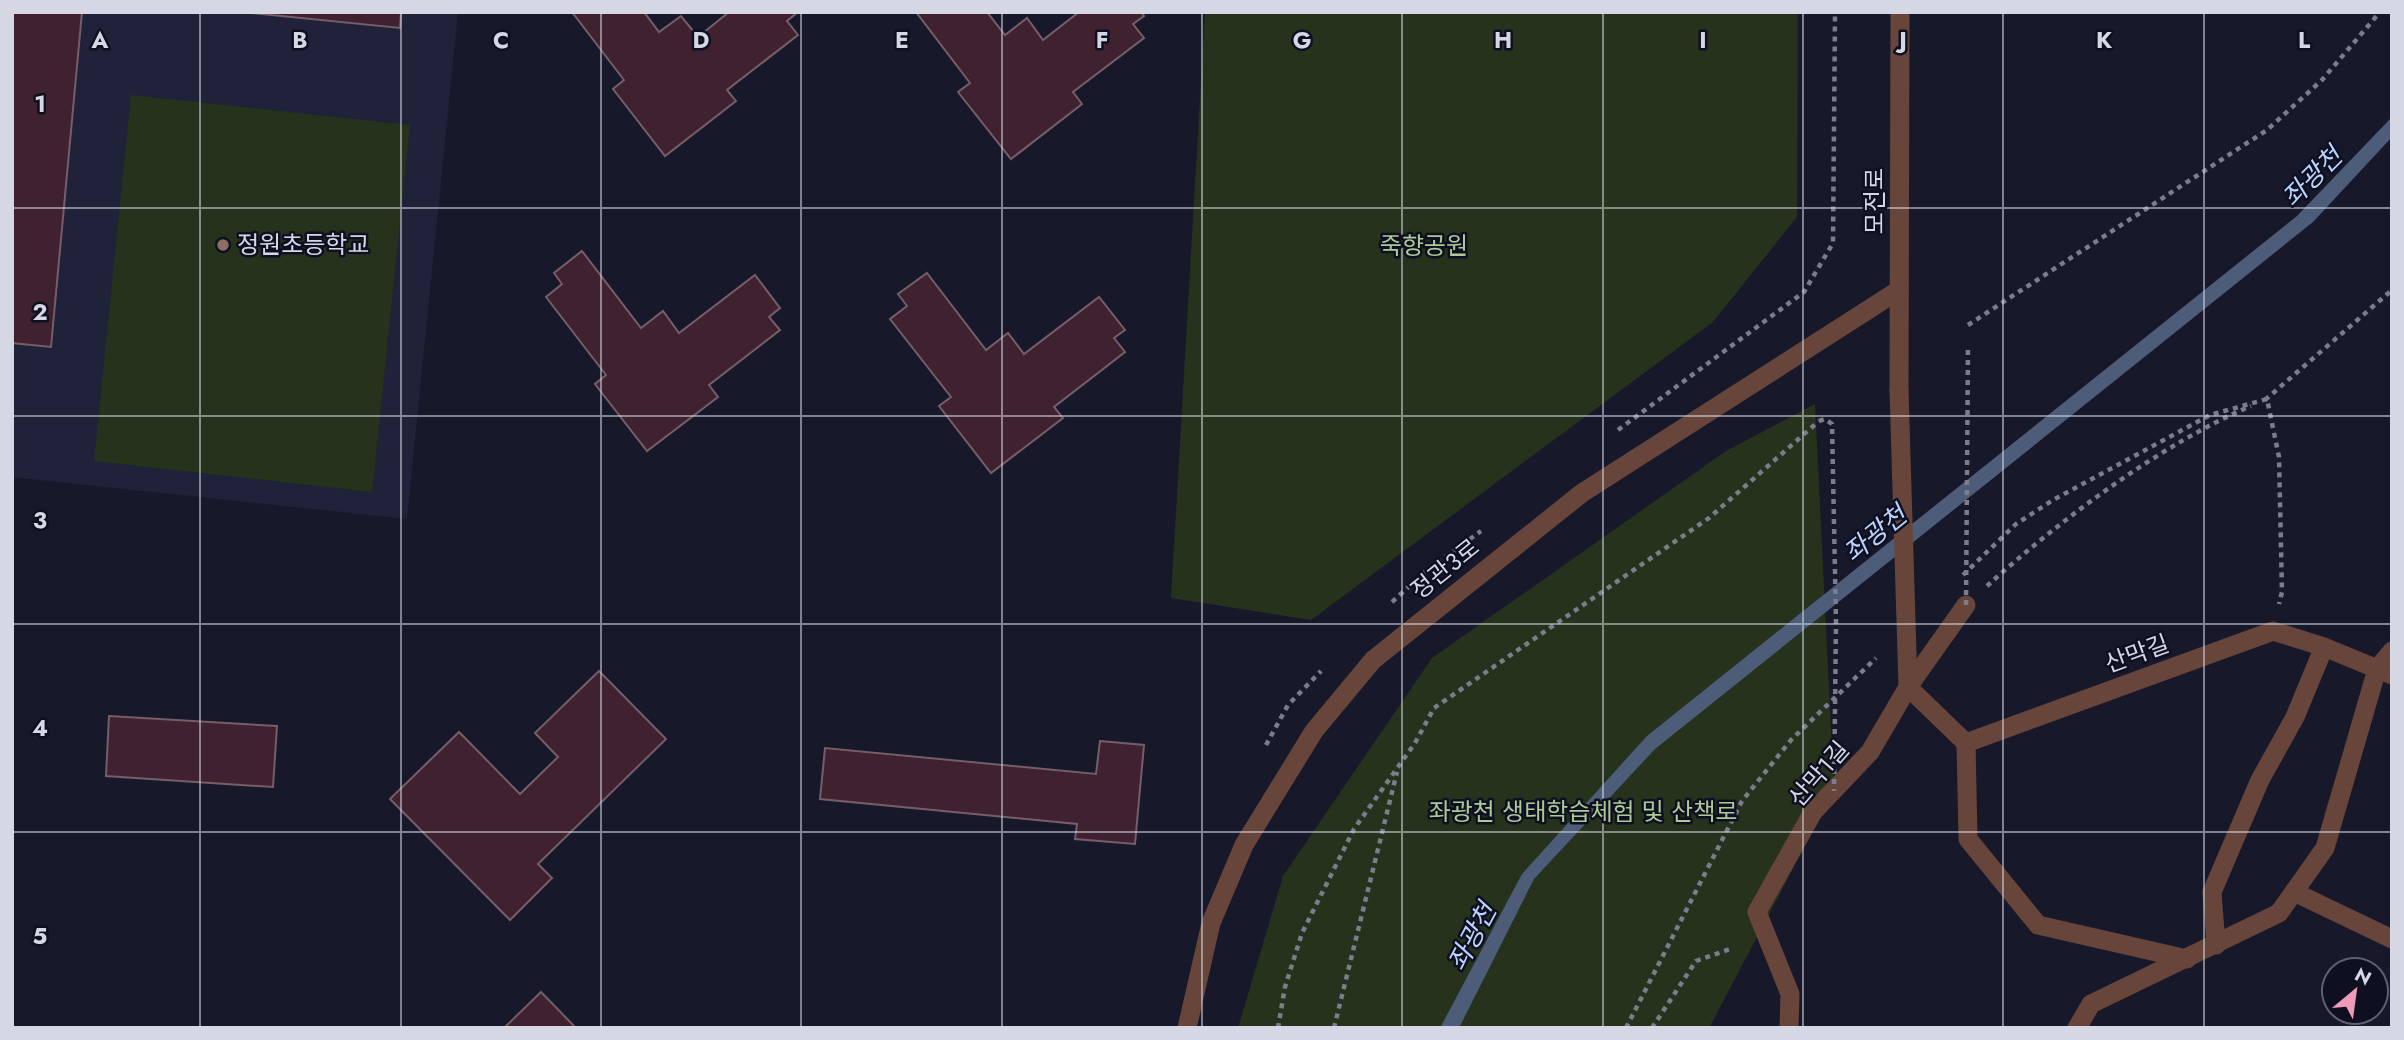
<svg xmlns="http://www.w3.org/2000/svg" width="2404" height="1040" font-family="Jost,'Noto Sans KR',sans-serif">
<rect width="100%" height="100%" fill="#17192b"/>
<polygon fill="#1f2239" points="12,12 458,12 407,519 12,477"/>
<g fill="#26321c">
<polygon points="1205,12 1798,12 1797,217 1713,322 1311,620 1171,598"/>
<polygon points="131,95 410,125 372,492 94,461"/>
<polygon points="1815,404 1834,791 1709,1028 1238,1028 1283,876 1432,658 1726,451"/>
</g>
<polygon fill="#4d5d79" points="2392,117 2392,137 2313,222 1655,749 1534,879 1459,1028 1440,1028 1522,874 1647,736 2297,216"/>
<g fill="#3f212f" stroke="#765e68" stroke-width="2">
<polygon points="12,12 82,12 51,347 12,343"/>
<polygon points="241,12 401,12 400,28"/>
<polygon points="572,12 644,12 659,32 681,16 698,37 729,12 798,12 787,21 798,35 727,90 736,101 665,156 613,89 624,80"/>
<polygon points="916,12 987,12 1005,35 1027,18 1043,40 1079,12 1141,12 1144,16 1133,24 1144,38 1073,92 1082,104 1011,159 958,92 970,83"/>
<polygon points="582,251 641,328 663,311 679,333 755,275 780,308 769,317 780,330 709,385 718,397 647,451 595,384 606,375 546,297 562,284 554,273"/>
<polygon points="927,273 986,350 1008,333 1024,354 1099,297 1125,330 1114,338 1125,352 1054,407 1063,418 991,473 939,406 951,397 890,319 907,306 898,294"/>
<polygon points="599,671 666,739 538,864 552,878 510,920 390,799 459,732 520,794 558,757 535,733"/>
<polygon points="109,716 277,726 273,787 106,776"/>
<polygon points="1100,741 1144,745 1135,844 1075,839 1077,824 820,799 825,748 1096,774"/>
<polygon points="541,992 576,1028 504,1028"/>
</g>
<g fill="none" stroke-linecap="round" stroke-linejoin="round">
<g stroke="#7b7d8c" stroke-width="4.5" stroke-dasharray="5 5" stroke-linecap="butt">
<polyline points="1968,325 2267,130 2322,80 2380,12"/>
<polyline points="2265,400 2392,290"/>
<polyline points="1618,430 1804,292 1833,243 1835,12"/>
<polyline points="1963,575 2016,524 2053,500 2210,415 2267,399 2279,457 2282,592 2279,604"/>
<path d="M1987 586C2060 520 2161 444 2251 406"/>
<polyline points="1392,602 1426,571 1481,531"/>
<polyline points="1266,745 1288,705 1321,671"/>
<polyline points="1278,1028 1285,987 1302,933 1354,829 1415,743 1434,708 1709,518 1819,421"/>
<polyline points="1334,1028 1397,772"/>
<polyline points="1626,1028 1742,801 1791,740 1876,658"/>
<polyline points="1652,1028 1696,961 1733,948"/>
</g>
<g stroke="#67453b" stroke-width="19">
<polyline points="1908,687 1966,743 2273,631 2324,647 2392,675"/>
<polyline points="1966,743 1968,839 2038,925 2187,959"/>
<polyline points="2294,892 2392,939"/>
<polyline points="2216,945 2212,892 2260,780 2295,717 2324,647"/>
<polyline points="1789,1028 1790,994 1757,912 1813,812 1870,752 1908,687 1966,605"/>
</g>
<g stroke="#67453b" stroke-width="19">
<polyline points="1899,390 1900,12"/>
<polyline points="1187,1028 1211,923 1244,845 1314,731 1373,660 1582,493 1899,290"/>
<polyline points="2077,1028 2091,1004 2279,913 2325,848 2377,669 2392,651"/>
</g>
<g stroke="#7b7d8c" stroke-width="4.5" stroke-dasharray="5 5" stroke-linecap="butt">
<polyline points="1819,421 1825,419 1832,424 1836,622 1834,791"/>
<polyline points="1966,605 1968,345"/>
</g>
<polyline stroke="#67453b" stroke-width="19" points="1899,390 1908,687"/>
</g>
<path fill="none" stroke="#d5d8e4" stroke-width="2" stroke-opacity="0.55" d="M200 12V1028M401 12V1028M601 12V1028M801 12V1028M1002 12V1028M1202 12V1028M1402 12V1028M1603 12V1028M1803 12V1028M2003 12V1028M2204 12V1028M12 208H2392M12 416H2392M12 624H2392M12 832H2392"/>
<circle fill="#8d6e63" stroke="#0e1021" stroke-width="2.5" cx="223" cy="245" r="7"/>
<g text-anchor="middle" stroke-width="5" stroke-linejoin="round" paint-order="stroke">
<g font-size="24" fill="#d5d8e4" stroke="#0e1021">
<text transform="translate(1875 201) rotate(-90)" y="8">모전로</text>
<text transform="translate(1445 569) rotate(-39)" y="8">정관3로</text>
<text transform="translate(2137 654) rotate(-20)" y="8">산막길</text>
<text transform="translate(1819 774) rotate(-49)" y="8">산막1길</text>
</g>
<g font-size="24" fill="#d5d8e4" stroke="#0e1021" text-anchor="start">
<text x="237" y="253">정원초등학교</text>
</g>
<g font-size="24" fill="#acca95" stroke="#0e1021">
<text x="1424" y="254">죽향공원</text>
<text x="1583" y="820">좌광천 생태학습체험 및 산책로</text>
</g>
<g font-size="26" font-style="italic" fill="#bbd4fe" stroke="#0e1021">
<text transform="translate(2312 177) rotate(-45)" y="9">좌광천</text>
<text transform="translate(1875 534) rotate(-39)" y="9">좌광천</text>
<text transform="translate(1472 937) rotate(-62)" y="9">좌광천</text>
</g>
</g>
<g font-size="23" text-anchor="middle" font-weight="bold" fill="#d5d8e4" stroke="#0e1021" stroke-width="5" stroke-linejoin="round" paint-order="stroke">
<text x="100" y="48">A</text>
<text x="300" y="48">B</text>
<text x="501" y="48">C</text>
<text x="701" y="48">D</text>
<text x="902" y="48">E</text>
<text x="1102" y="48">F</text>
<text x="1302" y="48">G</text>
<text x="1503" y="48">H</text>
<text x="1703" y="48">I</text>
<text x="1903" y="48">J</text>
<text x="2104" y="48">K</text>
<text x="2304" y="48">L</text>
<text x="40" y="112">1</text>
<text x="40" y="320">2</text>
<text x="40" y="528">3</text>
<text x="40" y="736">4</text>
<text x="40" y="944">5</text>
</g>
<rect width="2404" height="1040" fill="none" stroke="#d5d8e4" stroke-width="28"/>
<g transform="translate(2355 991) rotate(29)"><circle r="33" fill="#0e1021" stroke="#5e606f" stroke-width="2"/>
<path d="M0-5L12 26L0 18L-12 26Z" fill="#ef9ab8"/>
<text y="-10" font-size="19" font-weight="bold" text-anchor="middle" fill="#d5d8e4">N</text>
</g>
</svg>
